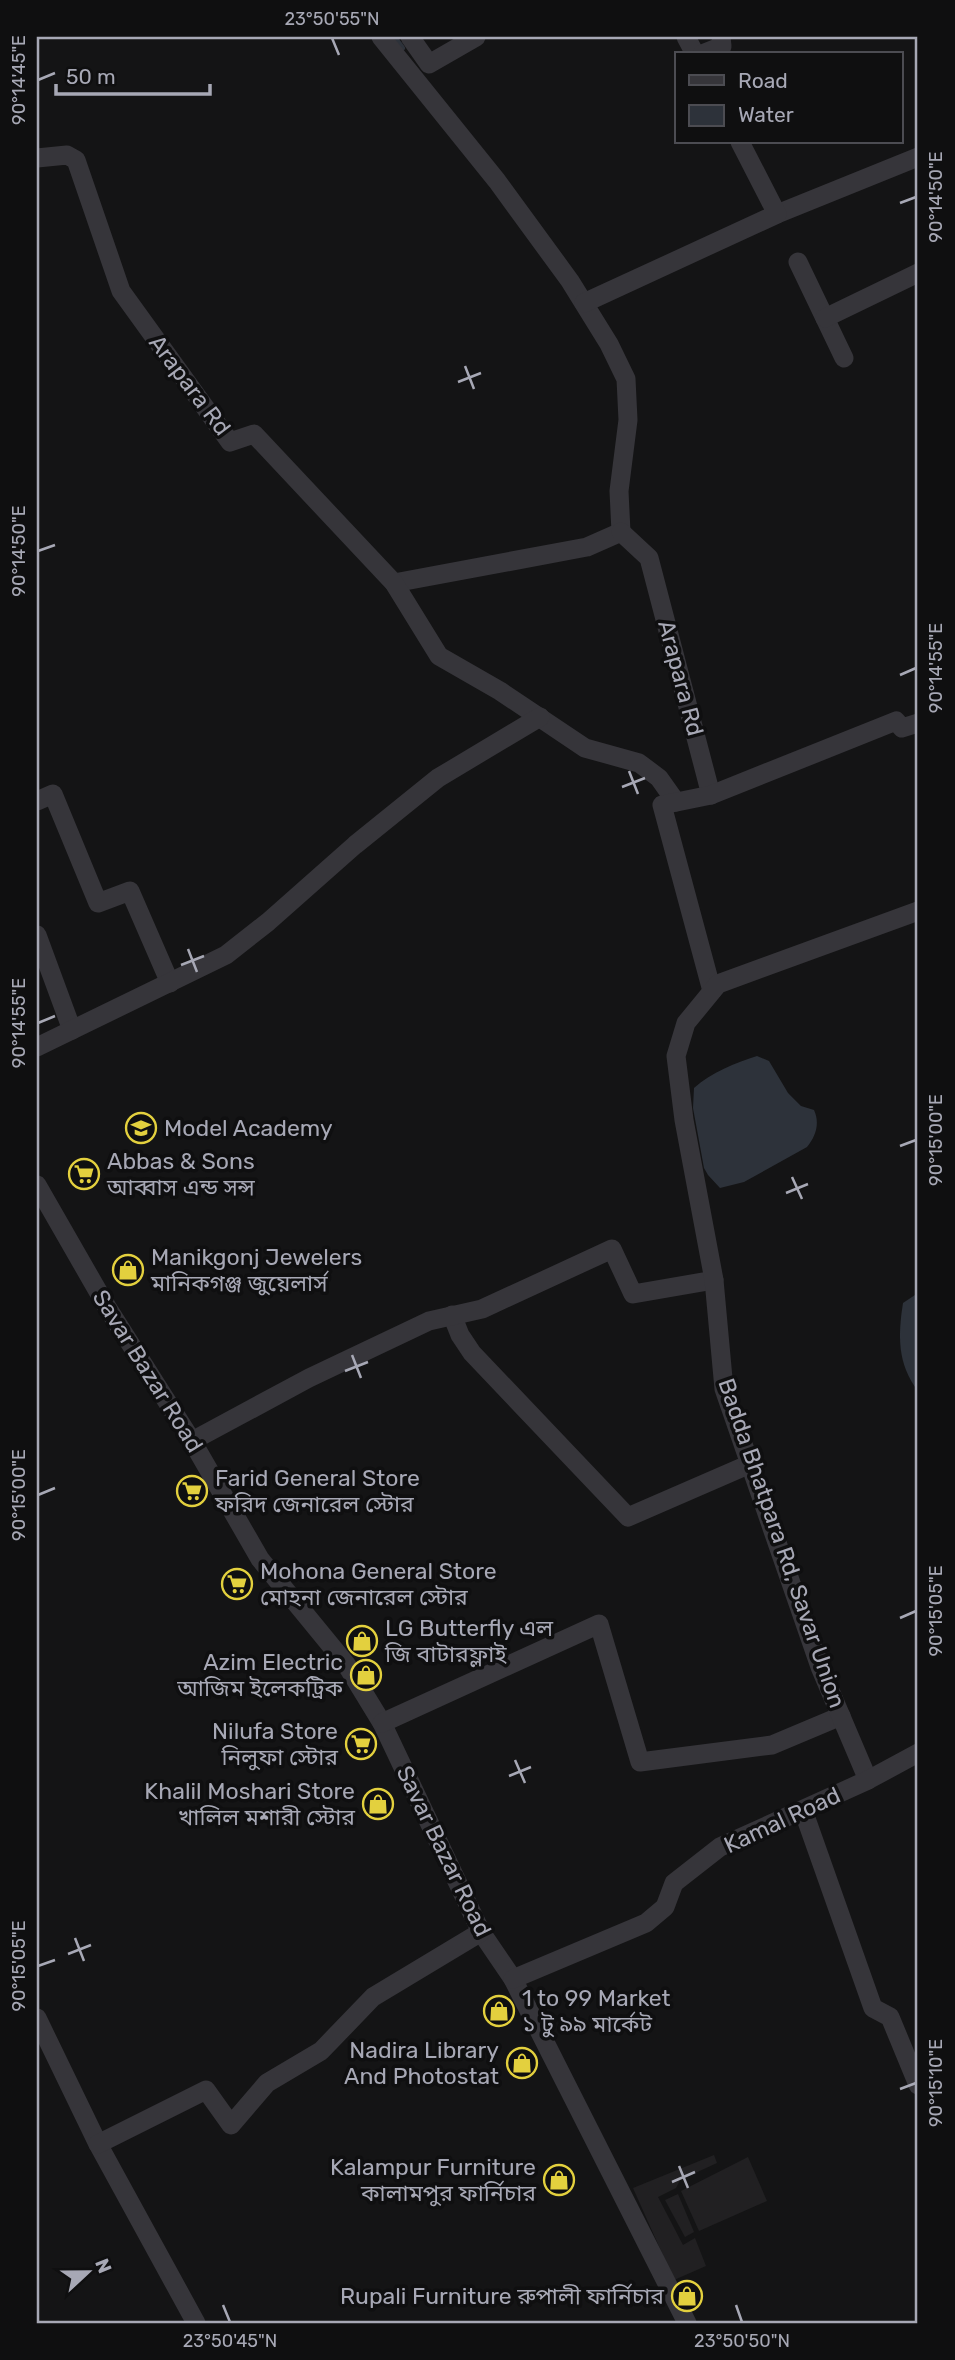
<svg xmlns="http://www.w3.org/2000/svg" width="955" height="2360" font-family="Rubik,'Noto Sans Bengali',sans-serif">
<rect width="100%" height="100%" fill="#141415"/>
<g fill="#212022">
<polygon points="714,2155 717,2163 680,2180 676,2188 658,2197 683,2245 695,2238 706,2266 674,2280 633,2188"/>
<polygon points="748,2157 767,2201 699,2231 681,2191"/>
<polygon points="678,2194 694,2232 685,2237 665,2200"/>
</g>
<g fill="#2d323a">
<path d="M757 1056 769 1061 788 1093 801 1106 814 1110C820 1123 816 1136 807 1147L744 1182 720 1188 708 1175 704 1168 693 1108 694 1088C712 1072 735 1063 757 1056Z"/>
<path d="M918 1293V1391C897 1364 898 1335 903 1303Z"/>
</g>
<g fill="none" stroke-linecap="round" stroke-linejoin="round">
<polyline stroke="#2d323a" stroke-width="6" points="394,37 402,48"/>
<g stroke="#36353a" stroke-width="19">
<polyline points="381,37 497,181 570,281 609,344 626,379 628,420 619,491 621,532 587,547 394,583"/>
<polyline points="410,37 429,64 476,37"/>
<polyline points="686,37 695,54"/>
<polyline points="702,54 722,46 721,37"/>
<polyline points="37,158 67,155 76,160 121,291 230,442 254,434 394,583 439,656 500,691 585,748 639,763 659,778 676,802"/>
<polyline points="777,214 918,157"/>
<polyline points="798,262 844,358"/>
<polyline points="584,303 777,214 740,142"/>
<polyline points="825,318 918,273"/>
<polyline points="621,532 649,558 711,795"/>
<polyline points="37,801 53,794 98,903 130,891 170,983"/>
<polyline points="37,935 72,1030"/>
<polyline points="712,991 662,805 711,795 896,721 902,728 918,723"/>
<polyline points="37,1047 226,955 268,922 355,845 438,778 540,717"/>
<polyline points="37,1185 107,1307 192,1441 260,1559 346,1664 382,1723 481,1932 513,1979 687,2323"/>
<polyline points="452,1315 460,1335 472,1353 628,1517 750,1464"/>
<polyline points="192,1441 309,1378 429,1321 482,1309 612,1249 633,1294 714,1280"/>
<polyline points="382,1723 599,1624 640,1762 772,1745 841,1716"/>
<polyline points="868,1780 820,1667 724,1389 714,1280 684,1120 676,1056 686,1023 718,984 918,911"/>
<polyline points="803,1810 873,2008 890,2017 918,2085"/>
<polyline points="513,1979 646,1923 665,1907 674,1883 720,1847 868,1780 918,1753"/>
<polyline points="37,2018 98,2144 196,2323"/>
<polyline points="98,2144 206,2090 231,2125 267,2083 321,2051 373,1997 481,1932"/>
</g>
</g>
<path fill="none" stroke="#a7a8b5" stroke-width="2.5" d="M332 38 339 55M38 80 55 73M900 203 916 197M465 366 474 389M458 382 481 373M38 551 55 545M900 675 916 668M629 771 638 794M622 787 645 778M188 949 197 972M181 965 204 956M38 1023 55 1016M900 1146 916 1140M792 1177 802 1199M786 1193 808 1184M352 1355 361 1378M345 1371 368 1362M38 1495 55 1488M900 1618 916 1611M515 1760 525 1783M509 1776 531 1767M75 1938 84 1961M68 1954 91 1945M38 1966 55 1960M900 2089 916 2083M679 2166 688 2188M672 2182 695 2172M223 2305 230 2322M736 2305 742 2322"/>
<defs>
<g id="school-ring" transform="scale(1.575)"><circle r="9.5" fill="#0f0f10" stroke="#e3d03e" stroke-width="1.5"/><path d="M0-5L7-2L0 1L-7-2ZM-4 1L0 2.5L4 1V4Q0 6-4 4Z" fill="#e3d03e"/></g>
<g id="supermarket-ring" transform="scale(1.575)"><circle r="9.5" fill="#0f0f10" stroke="#e3d03e" stroke-width="1.5"/><path d="M-6-5.5h2.5l.6 2H6L4.5 2H-2.5L-4.4-4H-6ZM-1.5 3.2a1.3 1.3 0 1 0 .1 0ZM3 3.2a1.3 1.3 0 1 0 .1 0Z" fill="#e3d03e"/></g>
<g id="shop-ring" transform="scale(1.575)"><circle r="9.5" fill="#0f0f10" stroke="#e3d03e" stroke-width="1.5"/><path d="M-5-2.5h2.3a2.7 3.5 0 0 1 5.4 0H5L5.5 6h-11ZM-1.5-2.5h3a1.5 2.3 0 0 0-3 0Z" fill="#e3d03e"/></g>
</defs>
<g fill-rule="evenodd">
<use href="#school-ring" x="141" y="1128"/>
<use href="#supermarket-ring" x="84" y="1174"/>
<use href="#shop-ring" x="128" y="1270"/>
<use href="#supermarket-ring" x="192" y="1491"/>
<use href="#supermarket-ring" x="237" y="1584"/>
<use href="#shop-ring" x="362" y="1641"/>
<use href="#shop-ring" x="366" y="1675"/>
<use href="#supermarket-ring" x="361" y="1744"/>
<use href="#shop-ring" x="378" y="1804"/>
<use href="#shop-ring" x="499" y="2011"/>
<use href="#shop-ring" x="522" y="2063"/>
<use href="#shop-ring" x="559" y="2180"/>
<use href="#shop-ring" x="687" y="2296"/>
</g>
<g text-anchor="middle" stroke-width="7" stroke-linejoin="round" paint-order="stroke">
<g font-size="23" fill="#a7a8b5" stroke="#0f0f10">
<text transform="translate(190 385) rotate(53)" y="8">Arapara Rd</text>
<text transform="translate(681 678) rotate(75)" y="8">Arapara Rd</text>
<text transform="translate(148 1371) rotate(58)" y="8">Savar Bazar Road</text>
<text transform="translate(782 1543) rotate(71)" y="8">Badda Bhatpara Rd, Savar Union</text>
<text transform="translate(782 1820) rotate(-25)" y="8">Kamal Road</text>
<text transform="translate(444 1851) rotate(64)" y="8">Savar Bazar Road</text>
</g>
<g font-size="23" fill="#a7a8b5" stroke="#0f0f10" text-anchor="start">
<text x="164" y="1136">Model Academy</text>
<text x="107" y="1169">Abbas &amp; Sons<tspan x="107" dy="26">আব্বাস এন্ড সন্স</tspan></text>
<text x="151" y="1265">Manikgonj Jewelers<tspan x="151" dy="26">মানিকগঞ্জ জুয়েলার্স</tspan></text>
<text x="215" y="1486">Farid General Store<tspan x="215" dy="26">ফরিদ জেনারেল স্টোর</tspan></text>
<text x="260" y="1579">Mohona General Store<tspan x="260" dy="26">মোহনা জেনারেল স্টোর</tspan></text>
<text x="385" y="1636">LG Butterfly এল<tspan x="385" dy="26">জি বাটারফ্লাই</tspan></text>
<text x="343" y="1670" text-anchor="end">Azim Electric<tspan x="343" dy="26">আজিম ইলেকট্রিক</tspan></text>
<text x="338" y="1739" text-anchor="end">Nilufa Store<tspan x="338" dy="26">নিলুফা স্টোর</tspan></text>
<text x="355" y="1799" text-anchor="end">Khalil Moshari Store<tspan x="355" dy="26">খালিল মশারী স্টোর</tspan></text>
<text x="522" y="2006">1 to 99 Market<tspan x="522" dy="26">১ টু ৯৯ মার্কেট</tspan></text>
<text x="499" y="2058" text-anchor="end">Nadira Library<tspan x="499" dy="26">And Photostat</tspan></text>
<text x="536" y="2175" text-anchor="end">Kalampur Furniture<tspan x="536" dy="26">কালামপুর ফার্নিচার</tspan></text>
<text x="664" y="2304" text-anchor="end">Rupali Furniture রুপালী ফার্নিচার</text>
</g>
</g>
<rect width="955" height="2360" fill="none" stroke="#0f0f10" stroke-width="77"/>
<rect x="675" y="52" width="228" height="91" fill="#0f0f10" stroke="#4c4c52" stroke-width="2"/>
<rect x="689" y="75" width="35" height="10" fill="#36353a" stroke="#4c4c52" stroke-width="2"/>
<text x="738" y="88" font-size="21" fill="#a7a8b5">Road</text>
<rect x="689" y="105" width="35" height="21" fill="#2d323a" stroke="#4c4c52" stroke-width="2"/>
<text x="738" y="122" font-size="21" fill="#a7a8b5">Water</text>
<g transform="translate(88 2272) rotate(68)" stroke="#0f0f10" stroke-width="5" paint-order="stroke">
<path d="M0-5L12 26L0 18L-12 26Z" fill="#a7a8b5"/>
<text y="-10" font-size="19" font-weight="bold" text-anchor="middle" fill="#a7a8b5">N</text>
</g>
<path d="M56 84v10h154v-10" fill="none" stroke="#a7a8b5" stroke-width="3.5"/>
<text x="66" y="84" font-size="21" fill="#a7a8b5" stroke="#0f0f10" stroke-width="5" paint-order="stroke">50 m</text>
<rect x="38" y="38" width="878" height="2284" fill="none" stroke="#a7a8b5" stroke-width="2.5"/>
<g font-size="18" text-anchor="middle" fill="#a7a8b5">
<text x="332" y="25">23°50'55"N</text>
<text transform="translate(19 80) rotate(-90)" y="6">90°14'45"E</text>
<text transform="translate(936 197) rotate(-90)" y="6">90°14'50"E</text>
<text transform="translate(19 551) rotate(-90)" y="6">90°14'50"E</text>
<text transform="translate(936 668) rotate(-90)" y="6">90°14'55"E</text>
<text transform="translate(19 1023) rotate(-90)" y="6">90°14'55"E</text>
<text transform="translate(936 1140) rotate(-90)" y="6">90°15'00"E</text>
<text transform="translate(19 1495) rotate(-90)" y="6">90°15'00"E</text>
<text transform="translate(936 1611) rotate(-90)" y="6">90°15'05"E</text>
<text transform="translate(19 1966) rotate(-90)" y="6">90°15'05"E</text>
<text transform="translate(936 2083) rotate(-90)" y="6">90°15'10"E</text>
<text x="230" y="2347">23°50'45"N</text>
<text x="742" y="2347">23°50'50"N</text>
</g>
</svg>
